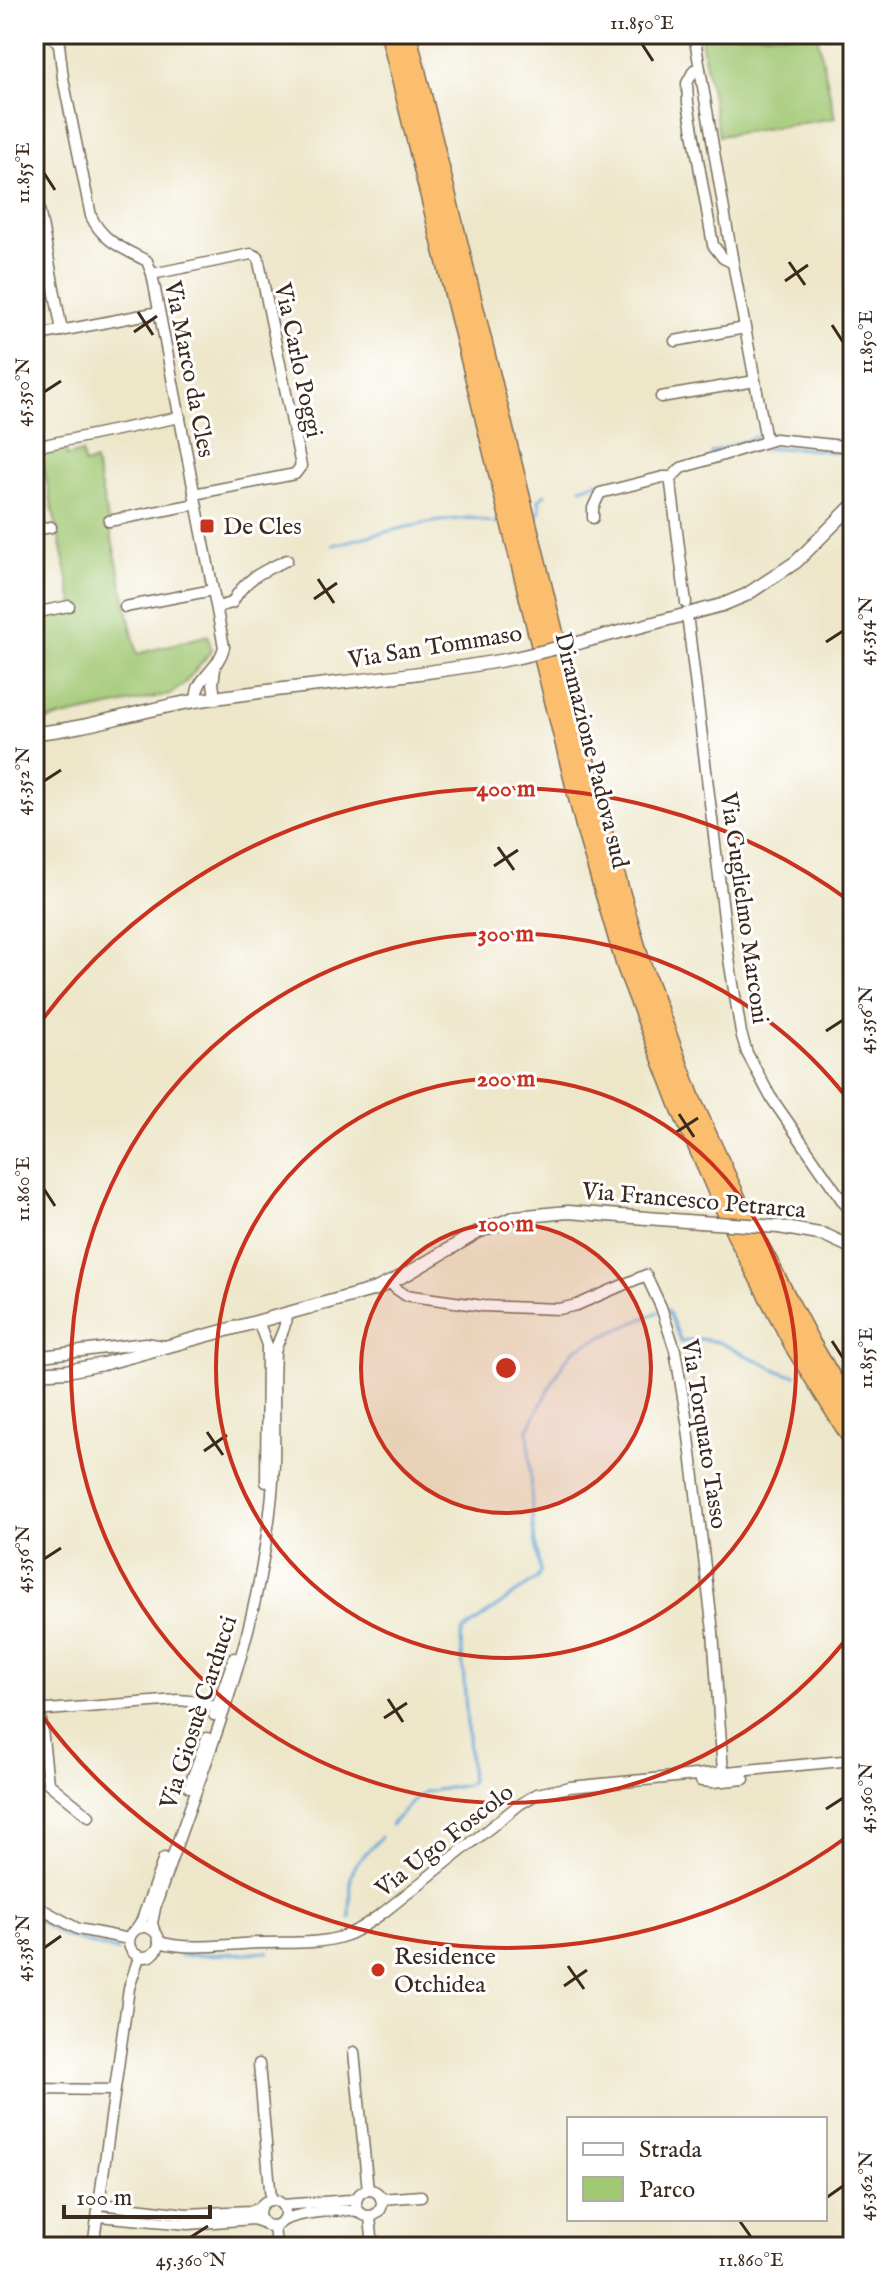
<svg xmlns="http://www.w3.org/2000/svg" width="887" height="2281" font-family="'IM FELL English',serif">
<rect width="100%" height="100%" fill="#fff"/>
<filter id="ink" filterUnits="userSpaceOnUse"><feTurbulence type="fractalNoise" baseFrequency=".0125" numOctaves="2"/><feDisplacementMap in="SourceGraphic" scale="16" xChannelSelector="R" yChannelSelector="G"/><feConvolveMatrix kernelMatrix="1 2 1 2 8 2 1 2 1" color-interpolation-filters="sRGB"/></filter>
<filter id="wash" filterUnits="userSpaceOnUse"><feTurbulence type="fractalNoise" baseFrequency=".006" numOctaves="4" result="noise"/><feDisplacementMap in="SourceGraphic" scale="32" xChannelSelector="R" yChannelSelector="G"/><feGaussianBlur stdDeviation="1.8" result="paint"/><feColorMatrix in="noise" values="0 0 0 0 0 0 0 0 0 0 0 0 0 0 0 0 0 1.4 0 .05"/><feComposite in="paint" operator="in"/></filter>
<g filter="url(#wash)">
<rect width="100%" height="100%" fill="#ede6c9"/>
<g fill="#a1c873" stroke="#6e7948" stroke-width="2">
<polygon points="700,34 817,34 835,118 719,136"/>
<polygon points="64,446 67,456 82,452 84,464 95,461 137,654 208,635 211,651 183,685 170,694 34,723 34,667 43,664 34,619 75,611 40,451"/>
</g>
<g fill="none" stroke-linecap="round" stroke-linejoin="round">
<g stroke="#64a4d7" stroke-width="3">
<polyline points="759,449 797,448 853,454"/>
<polyline points="711,453 756,437"/>
<polyline points="581,488 599,482"/>
<polyline points="536,516 540,511 539,500 545,494"/>
<path d="M333 545C378 534 423 521 469 518 479 518 488 523 499 524"/>
<polyline points="668,1310 681,1342 700,1339 718,1342 786,1374 796,1375"/>
<polyline points="391,1825 414,1800 424,1792 467,1785 471,1781 461,1639 463,1631 537,1578 540,1572 533,1528 528,1429 563,1363 575,1349 658,1312"/>
<polyline points="34,1917 63,1936 118,1951"/>
<polyline points="350,1918 351,1877 355,1865 381,1837"/>
<polyline points="180,1956 269,1952"/>
</g>
</g>
</g>
<g filter="url(#ink)">
<g fill="none" stroke-linecap="round" stroke-linejoin="round">
<g stroke="#796c5a" stroke-width="13">
<g id="minor">
<polyline points="694,34 733,263 766,440"/>
<path d="M58 36 63 78 91 216C102 241 124 249 147 261L152 274 224 647C218 672 194 678 197 700"/>
<polyline points="700,69 694,70 687,83 688,103 713,245 723,258 733,263"/>
<polyline points="34,182 62,331"/>
<polyline points="152,274 251,254 258,257 301,466 295,474 194,494"/>
<polyline points="34,336 159,312"/>
<polyline points="675,341 745,328"/>
<polyline points="661,397 755,381"/>
<polyline points="34,447 180,417"/>
<polyline points="672,477 671,484 686,603"/>
<polyline points="593,518 593,508 600,493 663,477 672,477 681,468 775,439 853,447"/>
<polyline points="109,521 196,504"/>
<polyline points="34,530 51,527"/>
<polyline points="125,607 213,590"/>
<path d="M217 607 232 603C245 578 263 571 287 560"/>
<polyline points="34,613 69,606"/>
<polyline points="688,622 729,959 741,1033 747,1053 770,1096 853,1216"/>
<polyline points="215,669 213,683 215,698"/>
<polyline points="392,1282 395,1288 405,1295 483,1306 559,1309 577,1305 646,1275 661,1307 675,1350 687,1421 713,1631 723,1772"/>
<polyline points="258,1321 267,1345 266,1482"/>
<polyline points="34,1357 145,1343 164,1346"/>
<polyline points="34,1711 178,1700 200,1702 222,1710"/>
<polyline points="40,1711 48,1783 89,1816"/>
<polyline points="214,1715 234,1658"/>
<polyline points="699,1775 701,1781 713,1782 744,1779"/>
<polyline points="189,1787 207,1738"/>
<polyline points="34,1905 78,1929 129,1939"/>
<circle cx="144" cy="1942" r="15"/>
<polyline points="136,1929 142,1920 164,1858"/>
<path d="M154 1930 152 1923 155 1908C193 1791 245 1676 264 1553 269 1524 273 1493 274 1463 275 1426 273 1389 275 1353 277 1339 288 1328 285 1314"/>
<path d="M159 1942C190 1951 228 1944 260 1943 287 1942 321 1945 347 1935 361 1929 372 1920 384 1912L520 1804 537 1794 570 1787 853 1760"/>
<polyline points="354,2052 368,2190"/>
<polyline points="259,2064 271,2200"/>
<polyline points="34,2089 113,2090"/>
<circle cx="369" cy="2203" r="13"/>
<polyline points="381,2199 421,2196"/>
<circle cx="272" cy="2213" r="13"/>
<polyline points="100,2204 187,2214 250,2211 260,2208"/>
<polyline points="282,2205 350,2200 357,2198"/>
<polyline points="98,2216 188,2224 253,2219 262,2222"/>
<polyline points="370,2217 373,2247"/>
<path d="M282 2221C298 2213 343 2207 360 2213"/>
<polyline points="274,2226 276,2247"/>
<polyline points="93,2247 129,1988 139,1957"/>
</g>
</g>
<g stroke="#796c5a" stroke-width="15">
<g id="tertiary">
<polyline points="51,34 59,42"/>
<polyline points="578,643 722,605 746,595 796,562 853,505"/>
<path d="M34 733C90 729 145 708 201 700 306 684 411 678 515 658"/>
<polyline points="779,1227 825,1235 853,1248"/>
<polyline points="34,1373 67,1371 103,1364 376,1289 407,1274 478,1232 516,1217 568,1212 699,1222"/>
</g>
</g>
<g stroke="#796c5a" stroke-width="21">
<g id="motorway">
<polyline points="390,34 587,834 626,966 681,1109 737,1236 796,1349 853,1440"/>
<polyline points="407,34 602,829 641,964 691,1099 749,1226 810,1342 853,1414"/>
</g>
</g>
<use href="#minor" stroke="#fff" stroke-width="10"/>
<use href="#tertiary" stroke="#fff" stroke-width="12"/>
<use href="#motorway" stroke="#fbbe6e" stroke-width="18"/>
<g stroke="#796c5a" stroke-width="15" stroke-linecap="butt">
<g id="tertiary-bridge">
<polyline points="515,658 578,643"/>
<polyline points="699,1222 779,1227"/>
</g>
</g>
<use href="#tertiary-bridge" stroke="#fff" stroke-width="12"/>
</g>
</g>
<path fill="none" stroke="#3b2a1e" stroke-width="3" d="M642 44 653 61M44 173 55 190M789 262 805 285M785 281 808 265M138 312 153 335M832 325 843 342M134 332 157 316M44 392 61 381M318 579 334 603M314 599 337 583M826 642 843 631M44 781 61 770M498 847 514 870M494 866 518 850M826 1031 843 1020M679 1114 694 1137M675 1133 698 1118M44 1189 55 1206M832 1341 843 1358M207 1432 223 1455M204 1451 227 1435M44 1559 61 1548M388 1699 403 1722M384 1718 407 1703M826 1809 843 1798M44 1948 61 1936M568 1966 584 1989M564 1986 587 1970M826 2198 843 2186M739 2220 751 2237M191 2237 208 2226"/>
<circle cx="506" cy="1368" r="145" fill="#c8321e" fill-opacity=".12"/>
<g fill="none" stroke="#c8321e" stroke-width="4">
<circle cx="506" cy="1368" r="145"/>
<circle cx="506" cy="1368" r="290"/>
<path d="M851 1633A435 435 0 1 1 851 1103"/>
<path d="M851 1834A580 580 0 0 1 37 1709M37 1027A580 580 0 0 1 851 902"/>
</g>
<g fill="#c8321e" stroke="#fff" stroke-width="3">
<rect x="199" y="518" width="16" height="16" rx="4"/>
<circle cx="378" cy="1970" r="8"/>
</g>
<g text-anchor="middle" stroke-width="6" stroke-linejoin="round" paint-order="stroke">
<g font-size="24" fill="#3b2a1e" stroke="#fff">
<text transform="translate(299 360) rotate(78)" y="8">Via Carlo Poggi</text>
<text transform="translate(190 369) rotate(79)" y="8">Via Marco da Cles</text>
<text transform="translate(435 646) rotate(-9)" y="8">Via San Tommaso</text>
<text transform="translate(592 750) rotate(76)" y="8">Diramazione Padova sud</text>
<text transform="translate(745 908) rotate(82)" y="8">Via Guglielmo Marconi</text>
<text transform="translate(694 1200) rotate(5)" y="8">Via Francesco Petrarca</text>
<text transform="translate(705 1434) rotate(81)" y="8">Via Torquato Tasso</text>
<text transform="translate(198 1712) rotate(-72)" y="8">Via Giosuè Carducci</text>
<text transform="translate(444 1840) rotate(-38)" y="8">Via Ugo Foscolo</text>
</g>
<g font-size="24" fill="#3b2a1e" stroke="#fff" text-anchor="start">
<text x="223" y="534">De Cles</text>
<text x="394" y="1964">Residence<tspan x="394" dy="28">Otchidea</tspan></text>
</g>
</g>
<circle cx="506" cy="1368" r="12" fill="#c8321e" stroke="#fff" stroke-width="4"/>
<g font-size="24" text-anchor="middle" font-weight="bold" fill="#c8321e" stroke="#fff" stroke-width="6" stroke-linejoin="round" paint-order="stroke">
<text x="506" y="796">400 m</text>
<text x="506" y="941">300 m</text>
<text x="506" y="1086">200 m</text>
<text x="506" y="1231">100 m</text>
</g>
<rect width="887" height="2281" fill="none" stroke="#fff" stroke-width="88"/>
<rect x="567" y="2117" width="260" height="104" fill="#ffffff" stroke="#b1aaa5" stroke-width="2"/>
<rect x="583" y="2143" width="40" height="12" fill="#ffffff" stroke="#b1aaa5" stroke-width="2"/>
<text x="639" y="2157" font-size="24" fill="#3b2a1e">Strada</text>
<rect x="583" y="2177" width="40" height="24" fill="#a1c873" stroke="#b1aaa5" stroke-width="2"/>
<text x="639" y="2197" font-size="24" fill="#3b2a1e">Parco</text>
<path d="M64 2205v12h146v-12" fill="none" stroke="#3b2a1e" stroke-width="4"/>
<text x="76" y="2205" font-size="24" fill="#3b2a1e" stroke="#ffffff" stroke-width="6" paint-order="stroke">100 m</text>
<rect x="44" y="44" width="799" height="2193" fill="none" stroke="#3b2a1e" stroke-width="3"/>
<g font-size="20" text-anchor="middle" fill="#3b2a1e">
<text x="642" y="29">11.850°E</text>
<text transform="translate(22 173) rotate(-90)" y="7">11.855°E</text>
<text transform="translate(865 342) rotate(-90)" y="7">11.850°E</text>
<text transform="translate(22 392) rotate(-90)" y="7">45.350°N</text>
<text transform="translate(865 631) rotate(-90)" y="7">45.354°N</text>
<text transform="translate(22 781) rotate(-90)" y="7">45.352°N</text>
<text transform="translate(865 1020) rotate(-90)" y="7">45.356°N</text>
<text transform="translate(22 1189) rotate(-90)" y="7">11.860°E</text>
<text transform="translate(865 1358) rotate(-90)" y="7">11.855°E</text>
<text transform="translate(22 1559) rotate(-90)" y="7">45.356°N</text>
<text transform="translate(865 1798) rotate(-90)" y="7">45.360°N</text>
<text transform="translate(22 1948) rotate(-90)" y="7">45.358°N</text>
<text transform="translate(865 2186) rotate(-90)" y="7">45.362°N</text>
<text x="191" y="2266">45.360°N</text>
<text x="751" y="2266">11.860°E</text>
</g>
</svg>
